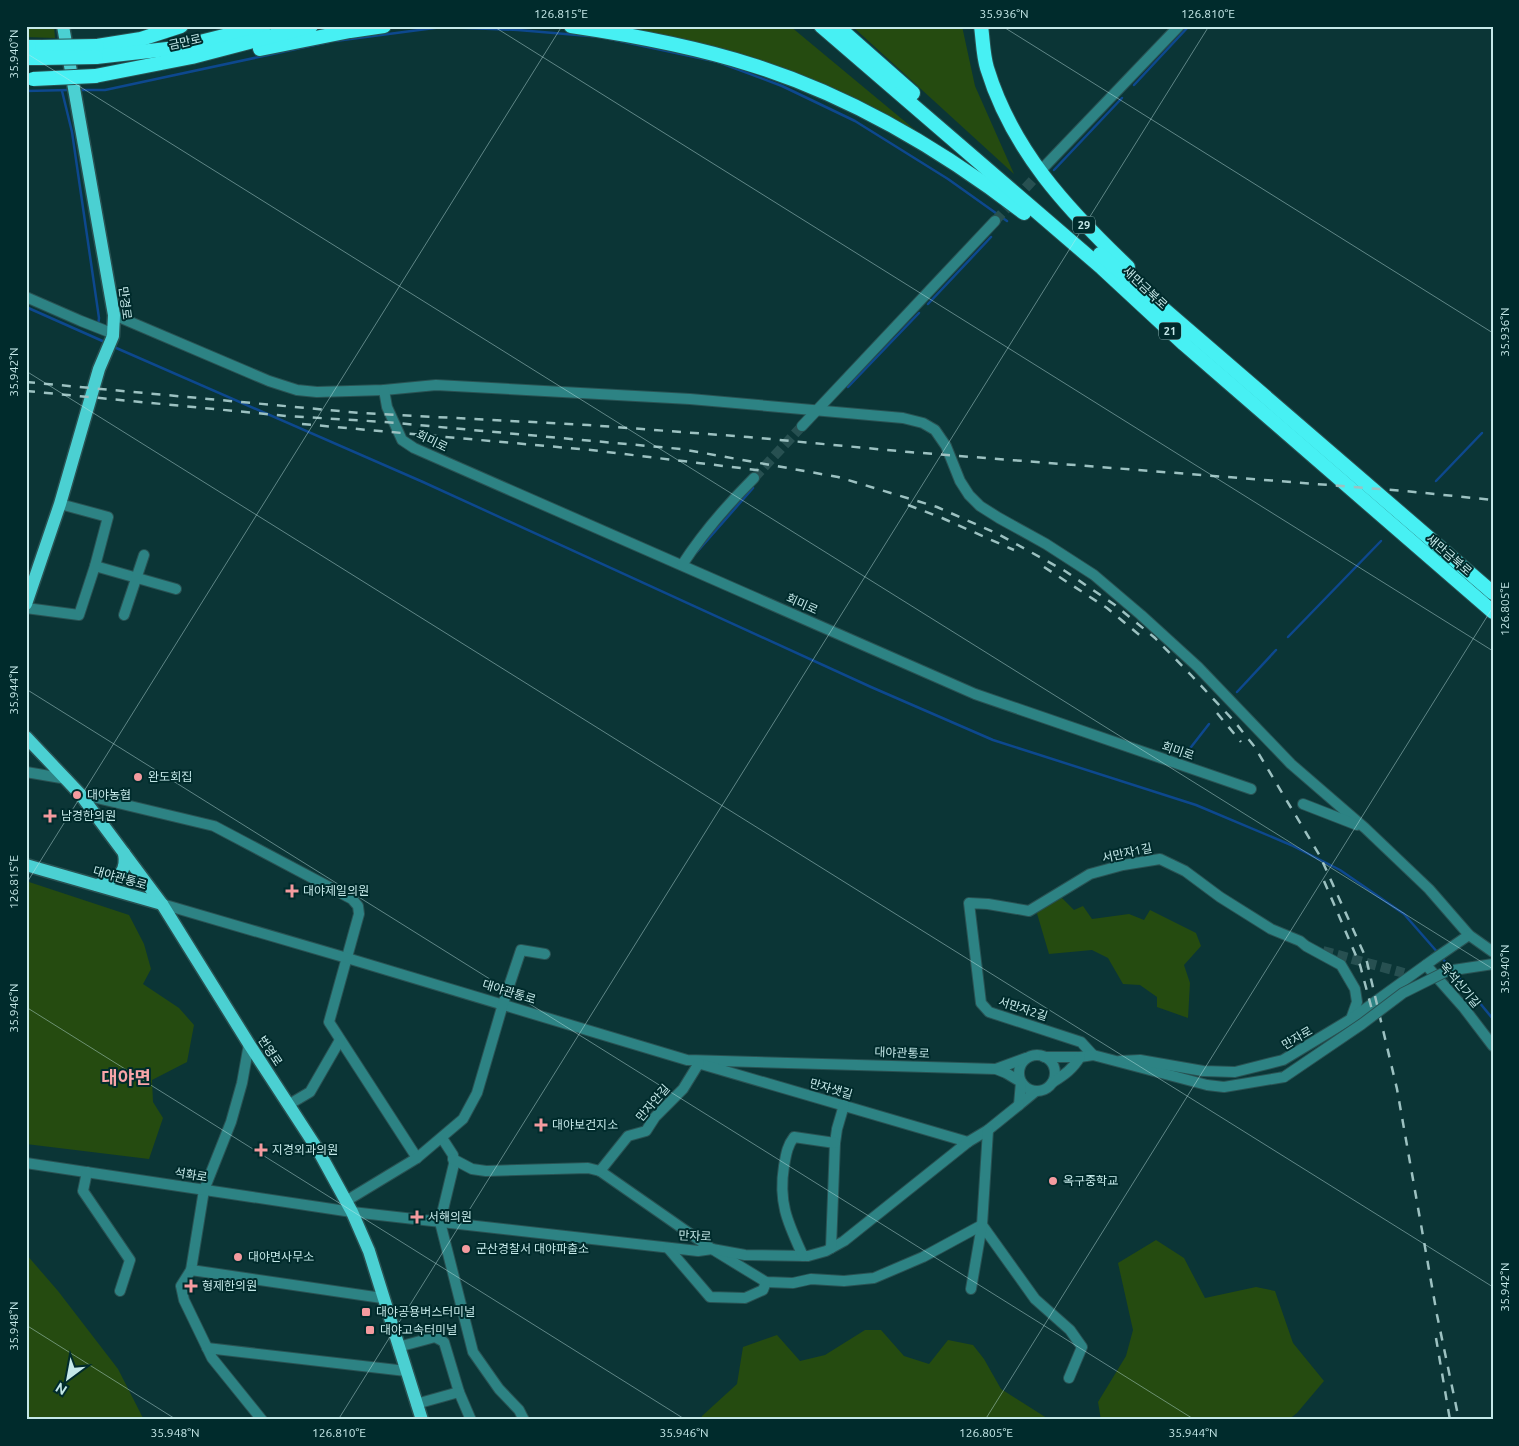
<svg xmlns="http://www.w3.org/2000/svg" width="1519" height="1446" font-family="Ubuntu,'Noto Sans KR',sans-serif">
<rect width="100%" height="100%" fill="#0b3536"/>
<g fill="#254b10">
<polygon points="26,26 54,26 55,38 26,37"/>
<polygon points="610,26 790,26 926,139 790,71 636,29"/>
<polygon points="852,26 962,26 975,86 1014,174"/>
<polygon points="26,881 129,915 144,944 151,969 143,984 179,1008 194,1025 187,1062 152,1080 153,1102 163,1118 149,1159 26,1144"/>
<polygon points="1061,897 1074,910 1083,906 1092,919 1129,914 1144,920 1150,910 1196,933 1201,946 1184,965 1190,983 1188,1018 1157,1007 1157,997 1140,985 1123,984 1108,958 1092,950 1049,954 1036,910"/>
<polygon points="1156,1240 1184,1258 1205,1298 1256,1287 1275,1291 1293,1343 1324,1381 1297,1413 1288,1420 1101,1420 1098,1402 1126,1356 1133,1330 1118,1263"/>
<polygon points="26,1254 58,1291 118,1369 144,1420 26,1420"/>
<polygon points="865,1330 881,1330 904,1356 929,1364 948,1340 973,1345 984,1359 1001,1389 1050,1420 701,1420 702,1416 737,1384 743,1347 777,1335 800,1361 825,1355"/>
</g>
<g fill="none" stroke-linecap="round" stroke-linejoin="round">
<g stroke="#0d488e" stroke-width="2.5">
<polyline points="335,41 442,27 518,30 601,37 718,62 782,86 855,121 948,179 1007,221"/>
<polyline points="1134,85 1189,26"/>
<polyline points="80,90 105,90 329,42"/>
<polyline points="26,91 69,90"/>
<polyline points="62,91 72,132 99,318 98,326"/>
<polyline points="1054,170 1122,98"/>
<polyline points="928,304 991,237"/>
<polyline points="26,307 107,343"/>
<polyline points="114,347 423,482 871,687 993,740 1196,805 1291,845 1340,870 1404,914 1439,954"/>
<polyline points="848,387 919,313"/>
<polyline points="1492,420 1493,419"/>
<polyline points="1436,481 1482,433"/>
<polyline points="696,553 753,488"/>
<polyline points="1288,637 1381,541"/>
<polyline points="1237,692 1276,650"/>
<polyline points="1188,751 1209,724"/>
<polyline points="1442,958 1450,967"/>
<polyline points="1455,973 1493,1019"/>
</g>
<g stroke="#275051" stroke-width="10" stroke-dasharray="10 5" stroke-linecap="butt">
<polyline points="995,221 1045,167"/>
<polyline points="754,478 802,426"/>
<polyline points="1323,951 1404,973"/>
</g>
<g stroke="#295253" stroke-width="12">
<g id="minor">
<polyline points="1045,166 1179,26"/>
<polyline points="26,297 81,321 114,334"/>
<polyline points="114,315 269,381 297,390 317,392 384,390 436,385 690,399 903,418 923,423 935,430 946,446 960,481 969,495 980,506 999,518 1046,544 1094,575 1141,615 1198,667 1291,764 1365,828 1429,889 1469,935 1493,952"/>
<polyline points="384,390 387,407 402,440 414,448 975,694 1251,789"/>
<polyline points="802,426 995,221"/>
<path d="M682 565C704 531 726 506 754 478"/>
<polyline points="95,566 176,589"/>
<polyline points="26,608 79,615 95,566 108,517 60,504"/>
<polyline points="124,615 144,555"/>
<polyline points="26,772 67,779"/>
<polyline points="80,794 214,826 352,899 358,906 359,914 329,1022 417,1158"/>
<polyline points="1303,804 1357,825"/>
<polyline points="162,904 347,958 687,1060 996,1069"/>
<polyline points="1426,965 1464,1008 1493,1046"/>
<polyline points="249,1044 242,1083 231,1122 204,1190 191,1270 181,1286 184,1300 212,1358 262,1420"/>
<circle cx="1037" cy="1073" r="18"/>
<polyline points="1093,1055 1081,1042 989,1012 981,1003 969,903 988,904 1029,911 1090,874 1123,865 1160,859 1185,871 1220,897 1271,929 1300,941 1306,946 1341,965 1355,989 1357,1002 1351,1019"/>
<polyline points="1044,1057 1080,1057 1093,1055 1207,1085 1224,1087 1284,1077"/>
<polyline points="1026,1058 996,1069 1006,1073 1021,1082 1019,1105 1036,1091"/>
<polyline points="1120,1061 1140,1060 1203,1071 1235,1072 1283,1060 1351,1019 1434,959 1469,935"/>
<polyline points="701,1064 968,1142"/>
<path d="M1053 1082C1064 1075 1073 1069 1080 1057"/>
<polyline points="288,1105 310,1092 340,1040"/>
<polyline points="442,1138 453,1155 454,1164 440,1222 473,1352 499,1389 519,1410 524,1420"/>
<polyline points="453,1159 472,1169 486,1171 588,1168 600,1171 712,1249 766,1282 793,1283 811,1279 844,1281 874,1278 923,1257 982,1225 1035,1299 1070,1330 1082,1347 1069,1378"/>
<polyline points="26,1163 352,1212 698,1251 712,1249 745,1255 808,1256 826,1251 844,1241 968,1142 988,1130 1019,1105"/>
<polyline points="600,1171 628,1136 646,1131 655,1117 683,1089 699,1063"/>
<polyline points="87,1172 83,1191 130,1260 120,1291"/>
<polyline points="346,1201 417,1158 463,1119 477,1093 503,1004 521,950 545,954"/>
<polyline points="668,1248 710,1297 745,1298 763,1290 766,1282"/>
<polyline points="831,1248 835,1143 837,1129 844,1105"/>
<path d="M803 1256C788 1223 778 1203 784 1166 786 1155 787 1146 794 1137L835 1143"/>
<polyline points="191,1270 382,1298"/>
<polyline points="971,1289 982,1225 988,1130"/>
<polyline points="398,1347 435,1337 444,1342 459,1392 471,1420"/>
<polyline points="207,1348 406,1371"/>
<polyline points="416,1404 459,1392"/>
</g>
</g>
<g stroke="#295253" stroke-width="15">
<g id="major">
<polyline points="26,604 60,504 99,369 113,336 114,315 63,26"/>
<polyline points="26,737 80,794 162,904 249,1044 318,1150 352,1212 369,1251 422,1420"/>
<polyline points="26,865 162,904"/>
<path d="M97 885C115 878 128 876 124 853"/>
</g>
</g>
<g stroke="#295253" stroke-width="16">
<g id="highway">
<path d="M571 26C632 35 693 46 752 65 851 96 942 150 1024 213"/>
<polyline points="821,26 1102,268 1184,344 1493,612"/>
<polyline points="837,26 913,93"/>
<path d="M981 26C983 40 983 55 987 68 1012 150 1067 209 1128 267"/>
<polyline points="97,46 141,39 181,26"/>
<polyline points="26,47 42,47"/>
<polyline points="260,49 350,31 384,26"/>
<polyline points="96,57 176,48 264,26"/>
<polyline points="26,58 41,58"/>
<polyline points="95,76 192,57 311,26"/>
<polyline points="1100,254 1493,593"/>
</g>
</g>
<use href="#minor" stroke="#2d8384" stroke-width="10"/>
<use href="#major" stroke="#4bd0d2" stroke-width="12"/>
<use href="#highway" stroke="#47f0f3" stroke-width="14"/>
<g stroke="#9cc1c1" stroke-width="2.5" stroke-dasharray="9 9" stroke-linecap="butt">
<polyline points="26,382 360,413 588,425 748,437 909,452 1405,491 1493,500"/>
<polyline points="26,391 287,416 385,422 681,449 838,477 937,507 998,534 1065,571 1115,605 1155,638 1191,675 1234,721 1254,746 1320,856 1366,958 1397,1089 1437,1315 1459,1420"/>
<polyline points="302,424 591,450 765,471"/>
<polyline points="908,505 942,518 1014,550"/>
<polyline points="1044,567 1107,608 1143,638"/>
<polyline points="1217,713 1241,742"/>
<polyline points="1324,881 1360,965 1372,1010"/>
<polyline points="1436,1338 1450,1420"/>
</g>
<g stroke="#295253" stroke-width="12" stroke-linecap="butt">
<polyline id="minor-bridge" points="1284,1077 1362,1024 1403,993 1447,971 1493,964"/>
</g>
<g stroke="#295253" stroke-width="16" stroke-linecap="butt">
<g id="highway-bridge">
<polyline points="42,47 97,46"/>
<polyline points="41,58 96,57"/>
<polyline points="33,79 95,76"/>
</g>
</g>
<use href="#minor-bridge" stroke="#2d8384" stroke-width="10"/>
<use href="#highway-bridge" stroke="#47f0f3" stroke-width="14"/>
</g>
<path fill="none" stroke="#c5e9e9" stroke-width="1" stroke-opacity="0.45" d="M493 26 1493 651M1002 26 1493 333M26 53 1493 969M26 371 1493 1287M26 689 1195 1420M26 884 562 26M26 1007 686 1420M26 1325 177 1420M338 1420 1209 26M985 1420 1493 607"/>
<g fill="#f49b9f" stroke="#002b2c" stroke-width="2">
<circle cx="138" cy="777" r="5"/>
<circle cx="77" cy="795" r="5"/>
<path d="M47.5 808.5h5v5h5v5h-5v5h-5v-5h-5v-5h5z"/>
<path d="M289.5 883.5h5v5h5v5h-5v5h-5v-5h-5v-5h5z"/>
<path d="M538.5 1117.5h5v5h5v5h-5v5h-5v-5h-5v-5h5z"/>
<path d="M258.5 1142.5h5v5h5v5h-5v5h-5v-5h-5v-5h5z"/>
<circle cx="1053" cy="1181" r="5"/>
<path d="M414.5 1209.5h5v5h5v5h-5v5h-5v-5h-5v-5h5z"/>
<circle cx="466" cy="1249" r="5"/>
<circle cx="238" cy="1257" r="5"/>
<path d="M188.5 1278.5h5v5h5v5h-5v5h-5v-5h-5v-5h5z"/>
<rect x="361" y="1307" width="10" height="10" rx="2.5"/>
<rect x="365" y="1325" width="10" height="10" rx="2.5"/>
</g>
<g text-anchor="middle" stroke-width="4" stroke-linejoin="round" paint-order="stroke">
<g fill="#002b2c" stroke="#8ab0b0" stroke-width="1">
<rect x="1073" y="216.5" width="22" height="17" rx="4"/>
<rect x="1159" y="322.5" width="22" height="17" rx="4"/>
</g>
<g font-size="11" font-weight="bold" fill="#c5e9e9">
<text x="1084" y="229">29</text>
<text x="1170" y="335">21</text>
</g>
<g font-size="12" fill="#c5e9e9" stroke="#002b2c">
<text transform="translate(185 42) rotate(-13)" y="4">금만로</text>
<text transform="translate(1145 288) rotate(43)" y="4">새만금북로</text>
<text transform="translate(125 303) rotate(83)" y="4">만경로</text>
<text transform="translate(432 441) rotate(26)" y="4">회미로</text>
<text transform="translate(1449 555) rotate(41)" y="4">새만금북로</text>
<text transform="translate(802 604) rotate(24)" y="4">회미로</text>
<text transform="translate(1178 751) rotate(19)" y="4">회미로</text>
<text transform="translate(1127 853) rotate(-12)" y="4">서만자1길</text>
<text transform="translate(120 878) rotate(16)" y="4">대야관통로</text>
<text transform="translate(1460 985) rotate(50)" y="4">옥석신기길</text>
<text transform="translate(509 992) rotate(17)" y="4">대야관통로</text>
<text transform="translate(1023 1009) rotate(18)" y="4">서만자2길</text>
<text transform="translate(1297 1038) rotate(-30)" y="4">만자로</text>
<text transform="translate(270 1051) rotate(56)" y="4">번영로</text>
<text transform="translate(902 1053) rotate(2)" y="4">대야관통로</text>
<text transform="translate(831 1089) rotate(16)" y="4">만자샛길</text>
<text transform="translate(653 1103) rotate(-49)" y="4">만자안길</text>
<text transform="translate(191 1175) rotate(9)" y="4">석화로</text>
<text transform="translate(695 1236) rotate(2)" y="4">만자로</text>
</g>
<g font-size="12" fill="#c5e9e9" stroke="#002b2c" text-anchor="start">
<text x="148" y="781">완도회집</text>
<text x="87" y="799">대야농협</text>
<text x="61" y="820">남경한의원</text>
<text x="303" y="895">대야제일의원</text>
<text x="552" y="1129">대야보건지소</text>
<text x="272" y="1154">지경외과의원</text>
<text x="1063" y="1185">옥구중학교</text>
<text x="428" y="1221">서해의원</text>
<text x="476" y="1253">군산경찰서 대야파출소</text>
<text x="248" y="1261">대야면사무소</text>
<text x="202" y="1290">형제한의원</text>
<text x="376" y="1316">대야공용버스터미널</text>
<text x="380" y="1334">대야고속터미널</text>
</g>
<g font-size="18" font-weight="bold" fill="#f9a5a9" stroke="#002b2c">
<text x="126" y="1084">대야면</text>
</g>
</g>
<rect width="1519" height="1446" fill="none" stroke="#002b2c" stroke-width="55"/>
<g transform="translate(68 1378) rotate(212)" stroke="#002b2c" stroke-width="4" paint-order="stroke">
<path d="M0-4L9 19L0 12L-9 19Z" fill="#c5e9e9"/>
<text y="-8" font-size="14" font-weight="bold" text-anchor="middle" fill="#c5e9e9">N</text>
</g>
<rect x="28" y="28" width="1464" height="1390" fill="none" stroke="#c5e9e9" stroke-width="2"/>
<g font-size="12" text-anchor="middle" fill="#c5e9e9">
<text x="561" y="18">126.815°E</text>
<text x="1004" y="18">35.936°N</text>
<text x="1208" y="18">126.810°E</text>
<text transform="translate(14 54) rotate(-90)" y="4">35.940°N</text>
<text transform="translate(1505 332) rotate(-90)" y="4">35.936°N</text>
<text transform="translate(14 372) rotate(-90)" y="4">35.942°N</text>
<text transform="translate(1505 609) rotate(-90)" y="4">126.805°E</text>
<text transform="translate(14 690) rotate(-90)" y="4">35.944°N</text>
<text transform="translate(14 882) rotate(-90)" y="4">126.815°E</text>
<text transform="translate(1505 969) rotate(-90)" y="4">35.940°N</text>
<text transform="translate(14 1008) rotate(-90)" y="4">35.946°N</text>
<text transform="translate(1505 1287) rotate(-90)" y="4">35.942°N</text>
<text transform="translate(14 1326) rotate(-90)" y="4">35.948°N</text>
<text x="175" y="1437">35.948°N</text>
<text x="339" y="1437">126.810°E</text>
<text x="684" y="1437">35.946°N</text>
<text x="986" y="1437">126.805°E</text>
<text x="1193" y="1437">35.944°N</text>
</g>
</svg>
